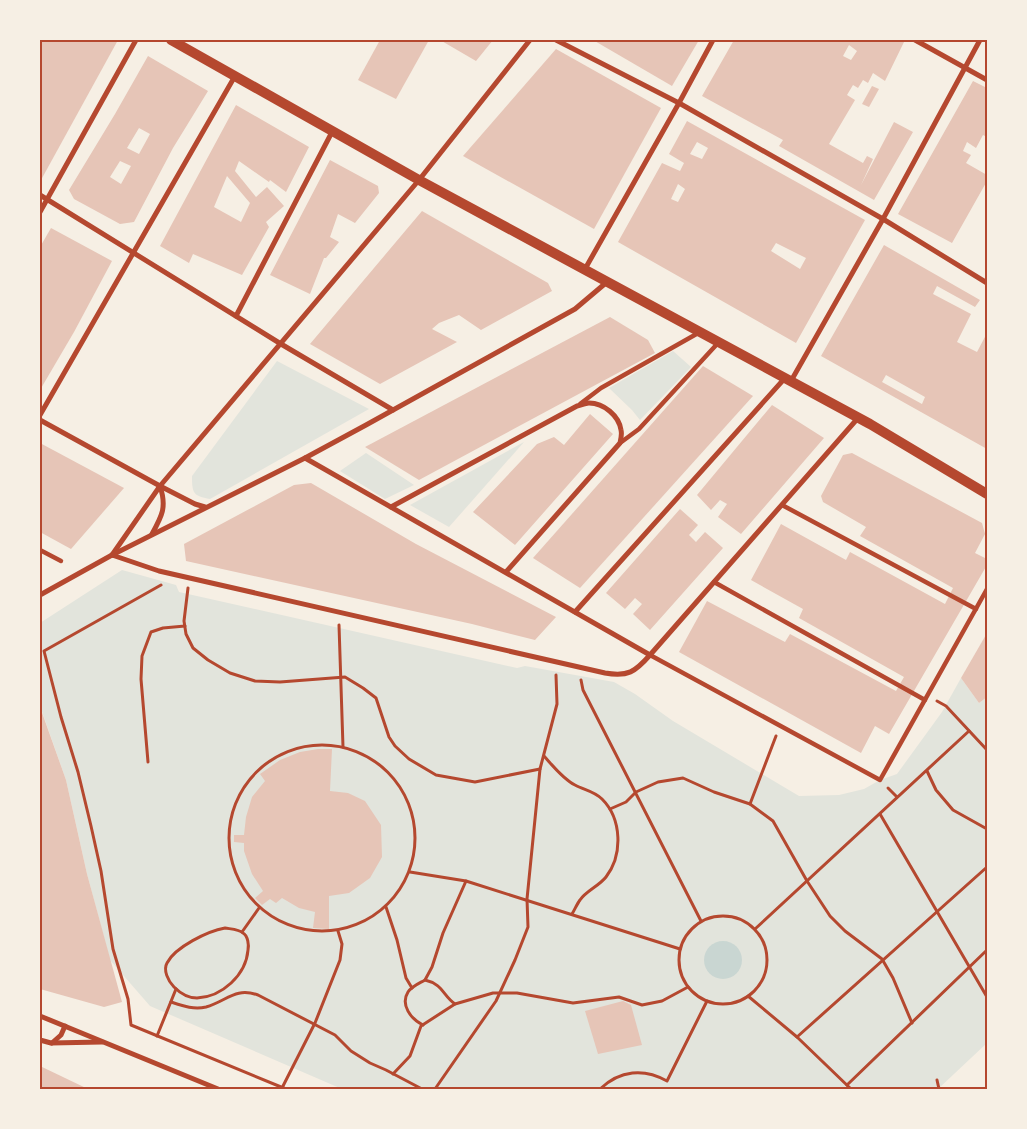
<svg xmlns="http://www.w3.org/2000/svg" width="1027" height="1129" font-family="'Asap Condensed',sans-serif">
<rect width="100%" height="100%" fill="#f6efe4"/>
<g fill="#e2e4dc">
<polygon points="673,351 691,367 640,420 632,410 609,388"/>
<path d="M277 361 369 409 210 499C193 496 192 493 192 476Z"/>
<polygon points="524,442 449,527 410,505"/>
<polygon points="366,453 414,485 385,499 340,471"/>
<polygon points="122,570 176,585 179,592 517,668 525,666 614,682 635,694 673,721 799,796 839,795 864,789 880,780 897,774 942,712 961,678 979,703 987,697 987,1043 938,1089 342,1089 150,1006 110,960 87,874 66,780 40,706 40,623"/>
</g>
<circle fill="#c9d6d2" cx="723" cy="960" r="19"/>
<g fill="#e6c5b7" fill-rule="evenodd">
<polygon points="40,40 118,40 41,180 40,180"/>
<polygon points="380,40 429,40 396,99 358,80"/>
<polygon points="440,40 493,40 476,61"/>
<polygon points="593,40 699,40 672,86"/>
<path d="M734 40H900L904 42 885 81 873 73 868 83 863 80 858 88 853 85 847 95 855 100 829 144 863 163 867 156 873 159 861 185 894 122 913 132 874 200 779 146 783 140 702 96ZM849 45 857 51 851 60 843 56Z"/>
<polygon points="556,49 661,108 594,229 463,156"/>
<path d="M148 56 208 91 173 148 134 222 120 224 74 199 69 190 115 114ZM139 128 150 134 139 154 127 148ZM120 161 131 166 121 184 110 177Z"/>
<polygon points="973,81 987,88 987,137 983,135 976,148 967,142 963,151 971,155 966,163 987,175 987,181 952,243 898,214"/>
<polygon points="872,86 879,89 869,107 862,104"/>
<path d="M236 105 309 147 286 192 270 180 269 182 239 161 235 171 256 197 267 187 284 206 266 222 269 227 242 275 193 254 189 263 160 246ZM227 176 250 203 241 222 214 207Z"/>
<path d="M687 121 865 220 796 343 618 242 662 163 680 171 684 163 669 154ZM697 142 708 148 702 159 690 154ZM678 184 685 189 678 202 671 199ZM776 243 806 258 800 269 771 251Z"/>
<polygon points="330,160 378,186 379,193 355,223 338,214 330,237 339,242 326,258 324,258 310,294 270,275"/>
<polygon points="422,211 548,283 552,291 481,330 459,315 439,323 432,329 457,342 380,384 310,344"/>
<polygon points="51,228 112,261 74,332 40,390 40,247"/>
<path d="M884 245 980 300 975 307 937 286 933 294 971 314 957 342 977 352 987 333V449L821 356ZM886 375 925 397 922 404 882 382Z"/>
<polygon points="610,317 648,340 655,353 419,480 365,447"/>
<polygon points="703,366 753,396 580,588 533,558"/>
<polygon points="772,405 824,438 741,534 718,517 727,504 720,500 711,510 697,495"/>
<polygon points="590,414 613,434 515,545 473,512 537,444 554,437 564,445"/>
<polygon points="40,443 124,488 71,549 40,532"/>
<polygon points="852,453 982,523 985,534 975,553 987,559 987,565 889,734 875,726 861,753 679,652 707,601 785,642 790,634 896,691 904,677 799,618 803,609 751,580 781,524 846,560 850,552 945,604 953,588 860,536 866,527 823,502 821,496 843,455"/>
<polygon points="311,483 416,544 556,617 535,640 472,624 186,561 184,544 294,485"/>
<polygon points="680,509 698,525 689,535 696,542 705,532 723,548 650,630 633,614 642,604 635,598 625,609 606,593"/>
<polygon points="987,633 987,697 979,703 961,678"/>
<polygon points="40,707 66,780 87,874 122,1002 104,1007 40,989"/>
<polygon points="318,749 332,749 330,791 348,793 365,801 381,825 382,857 370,878 349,893 329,896 329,929 313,928 315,912 299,908 282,898 276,903 270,899 262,905 255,898 263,891 252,874 244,851 244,843 234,842 234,835 244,835 246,817 252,797 265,781 260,774 280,760 300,752"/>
<polygon points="623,1001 631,1005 642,1045 598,1054 585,1011"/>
<polygon points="40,1066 88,1089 40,1089"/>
</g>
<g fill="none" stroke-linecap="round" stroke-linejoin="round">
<g stroke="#b5482f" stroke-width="3">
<polyline points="161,585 44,651 61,717 78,772 91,826 101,871 113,949 128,999 131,1025 286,1089"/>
<polyline points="188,588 184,621 186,634 193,648 208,660 230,673 255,681 280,682 345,677 363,688 376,698 389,737 395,746 409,759 436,775 475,782 540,769"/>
<polyline points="339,625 343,747"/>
<polyline points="581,680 583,690 701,921"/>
<polyline points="937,701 946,706 987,750"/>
<circle cx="322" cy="838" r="93"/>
<path d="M544 756C553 766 563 779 575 785 584 790 594 791 602 799 622 819 623 855 606 877 599 886 586 891 580 900 577 904 575 909 572 914"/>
<polyline points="148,762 141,679 142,656 151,632 163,628 185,626"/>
<polyline points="927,771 936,790 953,810 987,829"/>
<polyline points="888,788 897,797"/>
<polyline points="750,804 776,736"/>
<polyline points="610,809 626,802 636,792 658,782 683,778 714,792 750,804 773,821 807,881 830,916 845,931 882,959 893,978 912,1023"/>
<polyline points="880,814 987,997"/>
<polyline points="410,872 466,881 680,949"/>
<polyline points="386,907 397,940 406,978 412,988"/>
<circle cx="723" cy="960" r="44"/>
<path d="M225 928C230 929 239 929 243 933 248 936 249 945 248 950 246 975 222 997 197 998 187 998 180 993 174 987 168 981 163 970 167 963 175 947 208 931 225 928Z"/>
<polyline points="755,929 969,731"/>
<polyline points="242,932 259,908"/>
<polyline points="425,980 432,967 443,933 466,881"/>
<polyline points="748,996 797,1037 851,1089"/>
<path d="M171 1002C183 1006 194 1010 206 1007 227 1001 235 987 258 995L335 1035 351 1051 370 1063 386 1070 422 1089"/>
<path d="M423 1025C411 1019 400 1005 408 992 412 986 420 983 425 980 443 984 443 996 455 1004"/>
<polyline points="157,1036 176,989"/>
<polyline points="797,1037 987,867"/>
<polyline points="393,1074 410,1056 421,1026 455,1004 493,993 517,993 573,1003 619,997 642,1005 662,1001 688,987"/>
<polyline points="937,1080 939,1089"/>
<polyline points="847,1085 987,950"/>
<polyline points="282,1088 315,1023 340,960 342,944 338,931"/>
<polyline points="435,1089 496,1001 515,960 528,927 527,899 540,769 557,704 556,675"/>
<path d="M600 1089C620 1070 644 1068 667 1081L707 1001"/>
</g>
<g stroke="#b5482f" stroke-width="4.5">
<polyline points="580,404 601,388 700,332"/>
<polyline points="620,443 639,429 718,343"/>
<polyline points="782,505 976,609"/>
<polyline points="40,550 61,561"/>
<polyline points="714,582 925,700"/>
<polyline points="650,655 880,780 987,589"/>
</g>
<g stroke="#b5482f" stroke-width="5">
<polyline points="556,40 679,103 883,219 987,283"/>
<polyline points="915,40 987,80"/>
<polyline points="40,195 281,344 393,410"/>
<polyline points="40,212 136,40"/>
<polyline points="585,269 679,103 713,40"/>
<polyline points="236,316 332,132"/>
<polyline points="791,381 883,219 980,40"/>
<polyline points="40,415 235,76"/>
<polyline points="40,420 160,486 195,504 205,507"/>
<polyline points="305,458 650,655"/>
<path d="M391 507 577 406C581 405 586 403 589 403 604 403 619 416 621 430 622 434 621 439 620 443L506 572"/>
<path d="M152 534C162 516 167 507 160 486"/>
<path d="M112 555 159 571 605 673C628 677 635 672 650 655L858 418"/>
<polyline points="112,555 160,486 419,180 530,40"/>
<polyline points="40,595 112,555 305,458 366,425 575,309 607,282"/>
<polyline points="575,612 785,378"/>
<polyline points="40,1016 218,1089"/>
<polyline points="40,1040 51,1043 102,1042"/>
<polyline points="52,1043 61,1035 65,1026"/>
</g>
<polyline stroke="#b5482f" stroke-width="10" points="171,40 419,180 870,424 987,494"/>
</g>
<rect width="1027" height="1129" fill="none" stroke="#f6efe4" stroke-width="82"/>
<rect x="41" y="41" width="945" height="1047" fill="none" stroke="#b5482f" stroke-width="2"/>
</svg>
